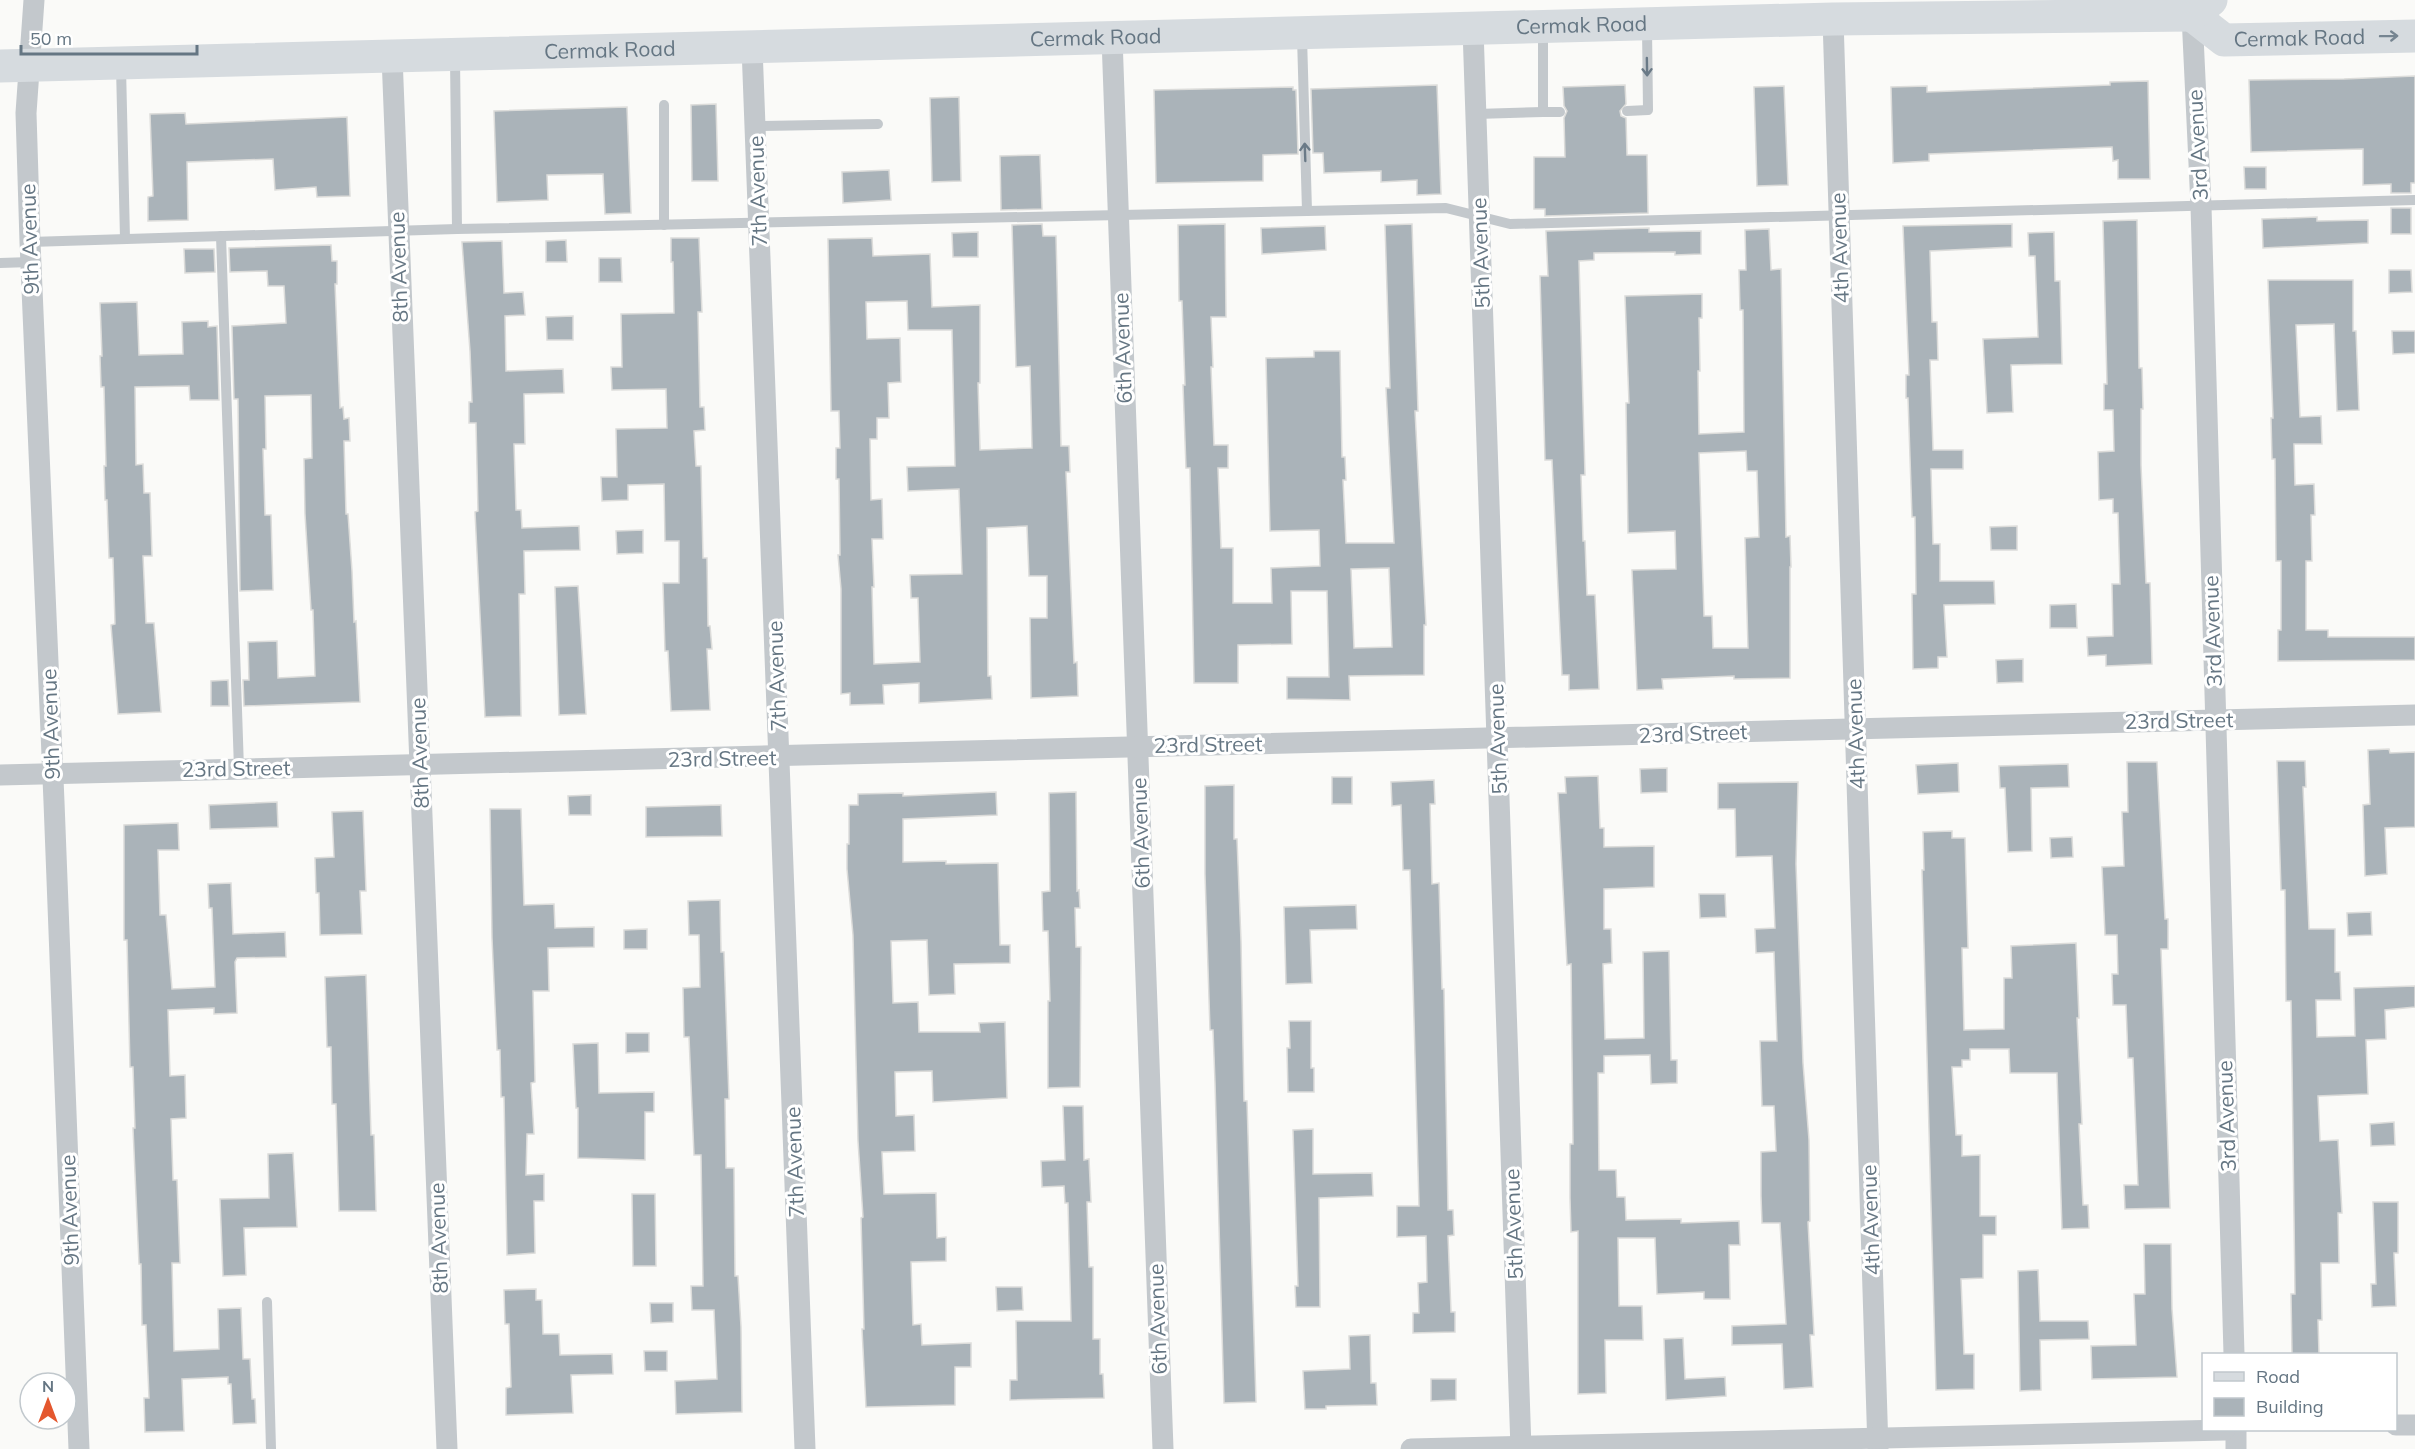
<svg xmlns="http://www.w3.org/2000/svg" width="2415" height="1449" font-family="Mulish,sans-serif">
<rect width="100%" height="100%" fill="#fafaf8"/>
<g fill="#aab3b9" stroke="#dcdcda" stroke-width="1.5" fill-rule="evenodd">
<polygon points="2415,76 2415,183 2411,183 2411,193 2391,193 2391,184 2363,185 2363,149 2251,152 2249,80 2344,79"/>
<polygon points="2148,81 2150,179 2118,179 2118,160 2113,161 2112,147 1929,154 1929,161 1893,163 1891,87 1927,86 1927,92 2110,85 2110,82"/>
<polygon points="1437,85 1441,194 1417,195 1417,180 1381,182 1381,171 1324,173 1323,153 1313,153 1311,89"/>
<polygon points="1625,85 1626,104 1620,111 1621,116 1626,118 1627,155 1647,155 1648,213 1545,216 1545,209 1534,209 1534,157 1565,157 1564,118 1567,111 1564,106 1563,87"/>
<polygon points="1784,86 1788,185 1757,186 1754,87"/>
<polygon points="1293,87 1293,90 1296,90 1298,154 1263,155 1263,181 1156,183 1154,90"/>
<polygon points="959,97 961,181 932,182 930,98"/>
<polygon points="716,104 718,181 692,181 691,105"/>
<polygon points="627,107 631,213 605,214 603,174 547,175 548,200 497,202 494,111"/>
<polygon points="185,113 186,124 347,117 350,196 317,197 316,187 275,190 273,159 187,162 188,220 148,221 148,197 153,196 150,114"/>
<polygon points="1040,155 1042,209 1001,210 1000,156"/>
<polygon points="2244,167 2266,167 2266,189 2245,189"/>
<polygon points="889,170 891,200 843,203 842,172"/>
<rect x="2391" y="208" width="20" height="26"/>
<polygon points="2317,217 2317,221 2368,220 2368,243 2263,248 2262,219"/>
<polygon points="2137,220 2139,368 2142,368 2143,409 2141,409 2141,465 2146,583 2150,583 2152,664 2106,666 2106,655 2088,656 2087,637 2113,636 2112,584 2120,584 2118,513 2113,513 2113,499 2099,500 2098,452 2114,451 2113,410 2104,410 2104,384 2107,384 2103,221"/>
<path d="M1042 224 1043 236H1056L1061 446H1069L1070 472H1066L1074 663 1077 662 1078 696 1031 698 1030 618H1047V576H1029L1027 526 987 528 988 676H991L992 699 919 703V683L883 685 884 704 850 705V693L841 694V589L838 555H840L839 479H836V448H840L839 411H831L828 239 872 238 873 256 930 254 932 307 980 305V383H978L980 450 1032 448 1030 366 1016 367 1012 225ZM907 301 908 330H952L955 466 907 467 908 491 959 489 962 574 910 575 911 598H918L920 662 874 664 872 587H874L872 539H883L882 499 871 500 870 439H877V418H889L888 383 901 382 900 338 867 339 866 302Z"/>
<path d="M1225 224 1226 317H1211L1213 367H1211L1214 445H1228V468H1218L1221 548H1233V603H1272L1271 568 1320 566 1319 530 1270 531 1266 358 1314 357V351H1340L1342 457H1345L1346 480H1343L1346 543H1394L1386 388H1390L1385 225 1412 224 1418 411H1415L1426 625H1424V675L1349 676 1350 700 1287 699V677H1329L1327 591H1291L1292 644 1238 645V683H1194L1190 468H1186L1183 385H1185L1182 301H1179L1178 225ZM1389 568 1392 647 1354 648 1351 569Z"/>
<polygon points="2012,224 2012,247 1930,251 1932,322 1937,322 1938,360 1930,360 1933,450 1963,450 1963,469 1931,469 1933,544 1940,544 1940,581 1994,581 1995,604 1944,605 1947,657 1938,657 1938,668 1913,669 1912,594 1916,594 1915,517 1912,517 1908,398 1906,398 1906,375 1909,375 1903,226"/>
<polygon points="1325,226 1326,250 1262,254 1261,228"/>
<polygon points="1649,228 1649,232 1701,231 1701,254 1675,255 1675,252 1594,253 1594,260 1579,261 1585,475 1581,475 1583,541 1585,541 1587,595 1595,595 1599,689 1569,690 1569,675 1562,675 1552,460 1545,460 1540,276 1548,276 1546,231"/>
<path d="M1769 229 1771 270 1781 269 1786 537 1790 536 1791 567H1790V678L1734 679V676L1662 679 1663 689 1637 690 1632 570 1676 569 1675 531 1628 533 1626 403H1629L1625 296 1702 294V318H1699L1700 371H1698L1699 434 1744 432 1743 310H1740L1739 270H1746L1745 230ZM1746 451 1747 471H1757L1759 537 1745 538 1748 648H1713L1712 616H1704L1699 453Z"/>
<polygon points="978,232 978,257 953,257 952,233"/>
<polygon points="2054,232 2055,281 2060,281 2062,364 2011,365 2013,412 1987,413 1983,339 2038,337 2035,256 2029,256 2028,233"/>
<polygon points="671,238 699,238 702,312 698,312 700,407 704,407 705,430 694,431 696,466 701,466 703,558 707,558 708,626 710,626 712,649 707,649 710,710 671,711 668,651 665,651 663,583 679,583 679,541 665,541 664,484 628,485 628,500 602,501 601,477 617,477 616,429 667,428 666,389 612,390 611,367 622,367 621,314 674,313 673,262 671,262"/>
<polygon points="566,240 567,262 546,262 546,241"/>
<polygon points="502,241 504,293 523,292 525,315 505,316 506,371 563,369 564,393 524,394 525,444 514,444 516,510 521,510 522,528 579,526 580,550 524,551 525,594 519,594 521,716 485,717 475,512 478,511 476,423 469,423 469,402 472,402 470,351 462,242"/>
<polygon points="331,245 332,261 337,261 337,284 335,284 340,408 343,407 344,419 349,418 350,441 344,441 346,514 348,514 352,571 354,622 356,621 360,702 244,706 243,680 249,680 248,642 277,641 278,678 315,676 313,610 311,610 305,514 304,459 312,458 311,395 265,396 266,449 263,449 265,515 271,515 273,590 240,591 238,399 234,399 232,326 286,323 284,286 268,286 267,271 230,272 229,248"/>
<polygon points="184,249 214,249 215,272 185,273"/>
<polygon points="599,258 621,258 622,282 599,282"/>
<polygon points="2389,270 2411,270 2412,292 2389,293"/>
<polygon points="2268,280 2353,280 2353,331 2356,331 2359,410 2337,411 2334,324 2296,325 2300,417 2321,416 2322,444 2294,444 2295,485 2314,484 2315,515 2311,515 2312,561 2306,561 2306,630 2328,630 2328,637 2415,637 2415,660 2278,661 2278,630 2281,630 2281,561 2276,561 2275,459 2272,459 2271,418 2273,418"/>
<polygon points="137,302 139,355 183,354 182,322 208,321 208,327 217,326 219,400 190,400 189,386 135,387 136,465 143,464 144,493 150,493 152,556 143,556 146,623 154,623 161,712 118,714 111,625 115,624 113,558 109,558 107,500 105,500 104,466 106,466 104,387 101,387 100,356 102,356 100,303"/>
<polygon points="573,316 573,340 547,340 546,317"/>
<polygon points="2392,331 2415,331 2415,353 2393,354"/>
<polygon points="2017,526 2017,550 1991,550 1990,527"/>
<polygon points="643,530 643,553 617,554 616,531"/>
<polygon points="578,586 586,714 559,715 555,587"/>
<polygon points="2076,604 2077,628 2050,628 2050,605"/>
<polygon points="2023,659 2023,682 1997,683 1996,660"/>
<polygon points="228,680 229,706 211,706 211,681"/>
<polygon points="2389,749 2390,753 2415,752 2415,827 2385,828 2387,874 2365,876 2363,805 2370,804 2368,750"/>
<polygon points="2277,761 2305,761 2306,787 2303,787 2309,929 2335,929 2335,972 2340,972 2341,1000 2316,1000 2317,1037 2355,1036 2354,988 2415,986 2415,1007 2385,1010 2386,1039 2366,1040 2368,1094 2318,1096 2320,1141 2338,1140 2342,1213 2338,1213 2339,1263 2321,1263 2322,1320 2318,1320 2319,1354 2292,1354 2291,1294 2295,1294 2292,1065 2291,1001 2286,1001 2285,890 2281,890"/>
<polygon points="2127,762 2157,762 2165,919 2168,919 2168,949 2161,949 2170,1208 2125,1209 2124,1185 2138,1185 2133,1058 2128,1058 2126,1005 2113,1005 2112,974 2118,974 2117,935 2105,935 2102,867 2124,866 2122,812 2128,812"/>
<polygon points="1958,763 1959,792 1918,794 1916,765"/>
<polygon points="2068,764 2069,787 2031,788 2032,851 2008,852 2005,788 2000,788 1999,766"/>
<polygon points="1667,768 1667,792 1641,793 1640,769"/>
<polygon points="1598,776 1600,828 1604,828 1604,847 1654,846 1654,887 1604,889 1604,929 1611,929 1612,963 1603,964 1605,1039 1644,1038 1643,952 1669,951 1671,1060 1677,1060 1677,1083 1651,1084 1650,1055 1604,1056 1604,1073 1598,1073 1599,1170 1616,1170 1617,1197 1625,1197 1626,1220 1681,1219 1681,1223 1739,1221 1740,1245 1729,1245 1730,1299 1704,1299 1704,1292 1657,1294 1655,1238 1618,1238 1619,1306 1642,1306 1643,1340 1605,1340 1606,1393 1578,1394 1578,1231 1571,1232 1570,1198 1570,1144 1573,1144 1571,964 1567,965 1558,793 1566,793 1565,777"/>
<rect x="1332" y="777" width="20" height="27"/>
<polygon points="1434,780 1435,804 1430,804 1432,884 1439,883 1442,989 1444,989 1448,1210 1453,1210 1454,1235 1448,1236 1451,1312 1455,1312 1455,1332 1413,1333 1413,1313 1419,1313 1418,1283 1427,1282 1426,1236 1397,1237 1397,1206 1419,1206 1410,870 1403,870 1401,805 1392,806 1391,782"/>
<polygon points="1798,782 1796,864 1803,1063 1809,1140 1810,1221 1808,1222 1814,1335 1810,1335 1813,1387 1784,1389 1782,1344 1732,1345 1732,1326 1786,1324 1780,1223 1762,1223 1761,1196 1761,1152 1776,1151 1774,1106 1762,1106 1760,1041 1777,1041 1774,952 1756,953 1755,929 1775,928 1772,856 1736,857 1735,809 1718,809 1718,783"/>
<polygon points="1234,785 1234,839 1237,839 1241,941 1244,1101 1247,1101 1256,1402 1224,1403 1215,1082 1213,1030 1210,1030 1205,874 1205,786"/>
<polygon points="996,792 997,815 903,819 903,862 946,861 946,864 998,863 1000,945 1010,945 1010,963 954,964 955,994 929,995 927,940 891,941 893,1003 918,1002 919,1032 980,1032 979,1023 1005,1022 1007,1098 933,1102 932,1071 895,1072 896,1116 914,1115 915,1151 882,1152 884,1194 936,1193 937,1238 946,1237 946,1261 911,1262 913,1325 921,1324 922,1345 971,1343 971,1367 955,1367 955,1405 866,1407 862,1329 864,1329 861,1218 863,1217 858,1141 853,935 847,869 847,844 849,844 849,805 858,805 858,794 903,793 903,796"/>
<polygon points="1076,792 1077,891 1079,890 1080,908 1075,908 1076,947 1081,947 1080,1087 1048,1088 1048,1001 1050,1001 1048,931 1043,931 1042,892 1050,891 1049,793"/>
<polygon points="591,795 591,815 569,815 568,796"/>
<polygon points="277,802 278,827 210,829 209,805"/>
<polygon points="721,805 722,836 646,837 646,807"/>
<polygon points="490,809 521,809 524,905 554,904 555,928 594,927 594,947 548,948 549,991 533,991 535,1082 531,1083 534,1134 527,1134 526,1175 544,1174 544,1201 534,1201 535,1253 507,1255 504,1097 501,1097 500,1050 497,1050 492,938"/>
<polygon points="363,811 366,891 360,891 362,934 320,935 319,893 316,893 315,858 334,857 332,812"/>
<polygon points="178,823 179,850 158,850 160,915 166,915 172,989 215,987 212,908 209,908 208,884 231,883 233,934 285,932 286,957 237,958 235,962 237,1013 214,1014 214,1008 168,1010 170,1076 185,1075 186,1118 171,1119 173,1180 177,1180 180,1263 172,1263 174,1351 219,1349 218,1309 241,1308 243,1359 250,1359 252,1399 255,1399 256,1423 233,1424 231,1384 228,1384 228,1377 182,1379 184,1431 145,1432 144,1398 149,1398 146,1325 142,1325 141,1264 139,1264 133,1128 135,1128 133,1067 130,1067 127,940 124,940 124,825"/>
<polygon points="1952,831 1952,838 1965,838 1968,948 1962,948 1964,1030 2004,1029 2004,978 2012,978 2011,946 2076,943 2079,1018 2077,1018 2082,1124 2079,1124 2083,1205 2088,1205 2089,1228 2062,1229 2057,1073 2010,1073 2009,1049 1970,1049 1970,1060 1962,1060 1962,1067 1952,1067 1956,1135 1962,1135 1962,1156 1980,1155 1980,1216 1996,1216 1996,1235 1983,1235 1983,1278 1961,1279 1964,1354 1974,1354 1974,1389 1936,1390 1922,870 1924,870 1923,832"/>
<polygon points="2072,837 2073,857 2051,858 2050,838"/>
<polygon points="1699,894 1725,894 1726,917 1700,918"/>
<polygon points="720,900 721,952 724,952 729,1099 725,1099 726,1168 734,1168 735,1276 738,1276 741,1327 742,1412 676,1414 675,1381 717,1379 714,1310 692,1310 691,1286 703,1286 701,1155 694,1155 689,1037 684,1037 683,988 700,987 699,935 689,935 688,901"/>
<polygon points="1356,905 1357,929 1310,930 1312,983 1286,984 1284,907"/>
<polygon points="2371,912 2372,935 2348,936 2347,913"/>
<polygon points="647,929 647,949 624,949 624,930"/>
<polygon points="366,975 371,1135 374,1135 376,1211 339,1211 336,1104 332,1104 331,1047 327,1047 325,977"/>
<polygon points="1289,1021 1311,1021 1311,1068 1314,1068 1314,1092 1288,1092 1287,1048 1290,1048"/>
<polygon points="626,1033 649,1033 649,1052 626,1053"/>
<polygon points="598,1043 599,1093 654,1092 654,1112 645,1112 645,1160 578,1158 578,1108 576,1108 573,1044"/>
<polygon points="1063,1106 1083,1106 1084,1160 1089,1159 1091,1202 1087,1202 1089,1267 1093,1267 1093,1339 1100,1339 1100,1374 1103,1374 1104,1398 1010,1400 1010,1380 1017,1380 1016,1321 1071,1321 1068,1203 1065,1203 1064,1186 1042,1187 1041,1161 1065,1160"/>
<polygon points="2394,1122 2395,1145 2371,1146 2370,1124"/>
<polygon points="1313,1129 1313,1174 1372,1173 1373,1196 1319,1198 1320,1307 1296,1307 1295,1286 1298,1286 1293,1130"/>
<polygon points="293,1153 297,1227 244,1228 246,1275 223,1276 220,1199 269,1198 268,1154"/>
<polygon points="632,1194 655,1194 656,1266 633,1266"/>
<polygon points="2373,1202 2398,1202 2398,1253 2394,1253 2396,1306 2372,1307 2371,1284 2376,1284"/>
<polygon points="2144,1244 2171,1244 2172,1309 2177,1377 2092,1379 2091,1346 2136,1345 2134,1294 2145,1294"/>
<polygon points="2038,1270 2040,1321 2088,1321 2089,1339 2040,1340 2041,1390 2020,1391 2018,1271"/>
<polygon points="996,1287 1022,1287 1023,1310 997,1311"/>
<polygon points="536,1289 536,1300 542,1300 543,1334 559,1334 560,1355 612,1354 613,1374 571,1375 573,1413 506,1415 506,1388 511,1387 509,1324 505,1324 504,1290"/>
<polygon points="650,1303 673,1303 673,1322 651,1323"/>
<polygon points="1370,1335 1371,1383 1376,1383 1377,1405 1326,1406 1326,1409 1305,1409 1303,1371 1350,1369 1349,1336"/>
<polygon points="1683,1338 1685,1379 1725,1377 1726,1396 1666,1400 1664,1339"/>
<polygon points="644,1351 667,1351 667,1371 645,1371"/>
<polygon points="1431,1379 1456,1379 1456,1400 1431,1401"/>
</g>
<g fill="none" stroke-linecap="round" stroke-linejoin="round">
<g stroke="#c3c8cc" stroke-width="10">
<polyline points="1543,30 1543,112 1560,112"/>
<polyline points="1302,37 1307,211"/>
<polyline points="455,58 457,229"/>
<polyline points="121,67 125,239"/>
<polyline points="664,105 664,225"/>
<polyline points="1627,111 1648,110 1647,27"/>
<polyline points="1476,114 1543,112"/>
<polyline points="755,126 878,124"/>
<polyline points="221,236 239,769"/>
<polyline points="30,242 457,229 1307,211 1446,208 1510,224 2415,200"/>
<polyline points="0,263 31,262"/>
<polyline points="267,1302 271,1449"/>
</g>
<g stroke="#c3c8cc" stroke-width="21">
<polyline points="34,0 26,113 30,242 54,802 79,1449"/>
<polyline points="2192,15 2201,206 2234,1354"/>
<polyline points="1833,19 1878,1449"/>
<polyline points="1473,29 1521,1449"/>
<polyline points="1112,38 1163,1449"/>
<polyline points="752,47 805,1449"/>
<polyline points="392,56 447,1449"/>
<polyline points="0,775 2415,715"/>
<polyline points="2396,1425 2415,1425"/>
<polyline points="2236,1430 2236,1449"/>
<polyline points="1411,1449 2225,1430"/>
</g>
<g stroke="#d6dbdf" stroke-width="33">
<path id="s1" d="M2192 15 2224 40 2415 36"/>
<path id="s2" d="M0 66 1833 19 2192 15 2211 0"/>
</g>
</g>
<defs><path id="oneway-shaft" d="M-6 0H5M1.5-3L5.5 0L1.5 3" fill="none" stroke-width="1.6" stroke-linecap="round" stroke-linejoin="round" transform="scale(1.5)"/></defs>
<use stroke="#768591" href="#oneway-shaft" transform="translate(2389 36) rotate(-1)"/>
<g stroke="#6a7a87">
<use href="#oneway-shaft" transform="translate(1647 67) rotate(89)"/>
<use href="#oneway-shaft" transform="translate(1305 152) rotate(-92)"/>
</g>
<g text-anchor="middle" stroke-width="6" stroke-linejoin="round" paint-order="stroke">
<g font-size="21" fill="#657683" stroke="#fff">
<text dy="7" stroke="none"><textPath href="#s2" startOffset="1582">Cermak Road</textPath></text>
<text dy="7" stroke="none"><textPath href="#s2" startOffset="1096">Cermak Road</textPath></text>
<text dy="7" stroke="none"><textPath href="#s1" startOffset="116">Cermak Road</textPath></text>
<text dy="7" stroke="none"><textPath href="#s2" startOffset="610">Cermak Road</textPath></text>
<text transform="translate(2198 145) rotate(-93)" y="7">3rd Avenue</text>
<text transform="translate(758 191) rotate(-92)" y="7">7th Avenue</text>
<text transform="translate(30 239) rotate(-92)" y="7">9th Avenue</text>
<text transform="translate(1840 248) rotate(-92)" y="7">4th Avenue</text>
<text transform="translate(1481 253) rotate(-92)" y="7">5th Avenue</text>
<text transform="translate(399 267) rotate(-92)" y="7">8th Avenue</text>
<text transform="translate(1123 348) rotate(-92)" y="7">6th Avenue</text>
<text transform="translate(2213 631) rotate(-92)" y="7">3rd Avenue</text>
<text transform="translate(777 676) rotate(-92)" y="7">7th Avenue</text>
<text transform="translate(2179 721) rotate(-1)" y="7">23rd Street</text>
<text transform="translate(51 724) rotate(-92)" y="7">9th Avenue</text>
<text transform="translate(1693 734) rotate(-2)" y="7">23rd Street</text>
<text transform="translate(1856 734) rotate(-92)" y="7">4th Avenue</text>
<text transform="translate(1498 739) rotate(-92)" y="7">5th Avenue</text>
<text transform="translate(1208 745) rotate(-1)" y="7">23rd Street</text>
<text transform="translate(420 753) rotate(-92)" y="7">8th Avenue</text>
<text transform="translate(722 759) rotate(-1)" y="7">23rd Street</text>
<text transform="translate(236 769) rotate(-1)" y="7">23rd Street</text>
<text transform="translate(1141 833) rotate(-92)" y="7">6th Avenue</text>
<text transform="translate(2227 1116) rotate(-92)" y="7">3rd Avenue</text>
<text transform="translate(795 1162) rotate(-92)" y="7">7th Avenue</text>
<text transform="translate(70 1210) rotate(-92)" y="7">9th Avenue</text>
<text transform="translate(1871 1220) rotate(-92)" y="7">4th Avenue</text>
<text transform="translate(1514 1224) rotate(-92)" y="7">5th Avenue</text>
<text transform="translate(439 1238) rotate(-92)" y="7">8th Avenue</text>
<text transform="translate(1158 1319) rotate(-92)" y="7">6th Avenue</text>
</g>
</g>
<rect x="2202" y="1353" width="195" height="78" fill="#ffffff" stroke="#c1c8cd" stroke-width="1.5"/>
<rect x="2214" y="1372" width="30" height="9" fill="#d6dbdf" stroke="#c1c8cd" stroke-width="1.5"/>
<text x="2256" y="1383" font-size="18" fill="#657683">Road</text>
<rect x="2214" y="1398" width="30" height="18" fill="#aab3b9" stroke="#c1c8cd" stroke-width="1.5"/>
<text x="2256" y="1413" font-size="18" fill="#657683">Building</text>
<g transform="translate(48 1401)"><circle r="28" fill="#ffffff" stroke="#c1c8cd" stroke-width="1.5"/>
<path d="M0-4.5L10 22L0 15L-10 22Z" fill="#e4572e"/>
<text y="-9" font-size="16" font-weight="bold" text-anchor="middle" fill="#657683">N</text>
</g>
<path d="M21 45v9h176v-9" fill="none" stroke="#657683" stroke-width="3"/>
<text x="30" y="45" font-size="18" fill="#657683" stroke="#ffffff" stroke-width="4.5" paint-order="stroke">50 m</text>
</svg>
